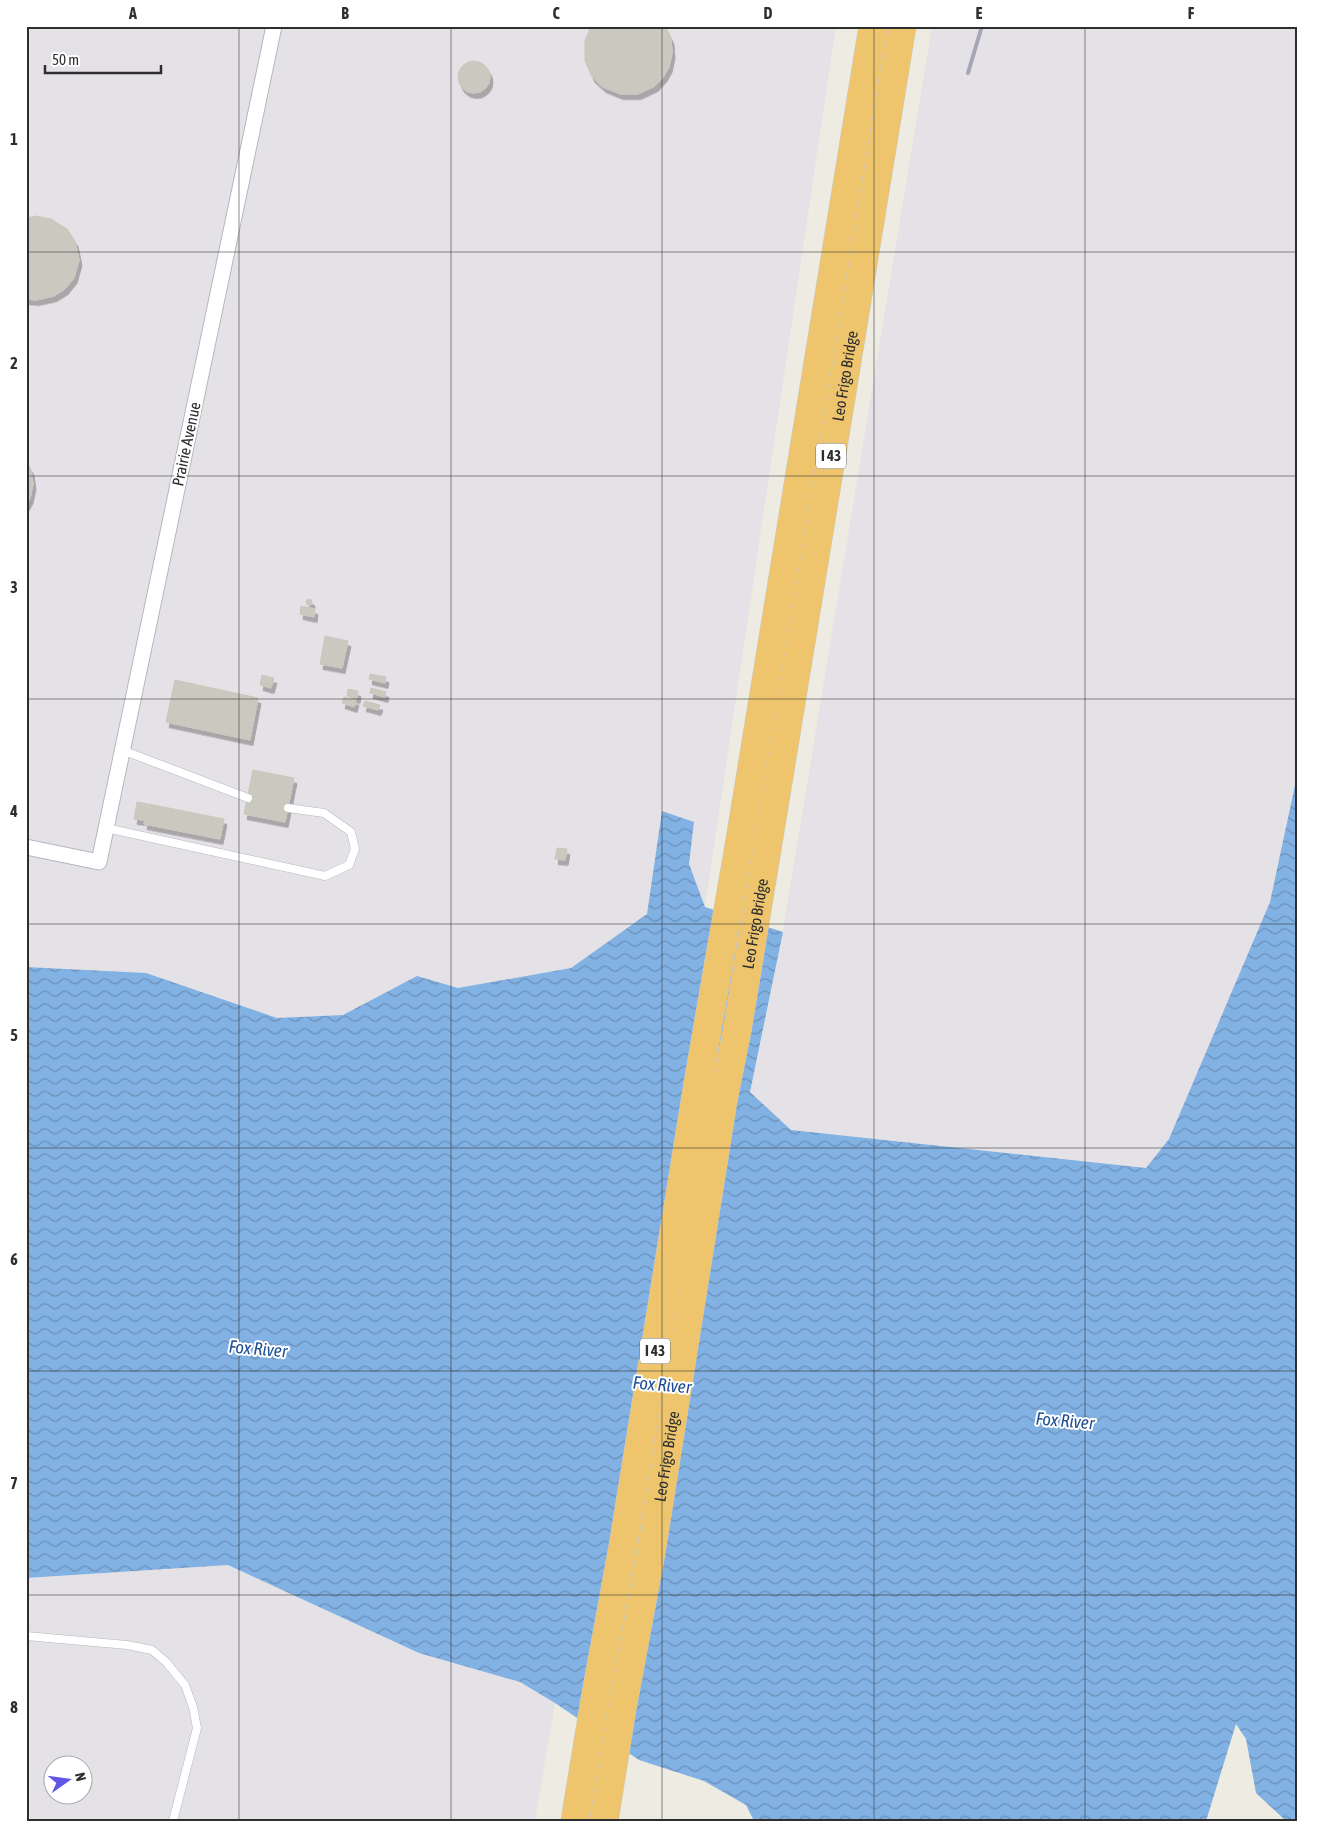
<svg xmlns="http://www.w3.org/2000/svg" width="1324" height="1847" font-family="'Asap Condensed',sans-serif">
<defs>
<pattern id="water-waves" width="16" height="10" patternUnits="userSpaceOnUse" patternTransform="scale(1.25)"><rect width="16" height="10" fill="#82b1e3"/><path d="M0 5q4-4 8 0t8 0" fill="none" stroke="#6b90b8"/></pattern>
<filter id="shadow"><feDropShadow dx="3" dy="5.5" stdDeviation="0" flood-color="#0004"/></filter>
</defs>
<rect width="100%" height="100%" fill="#edebe2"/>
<g fill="#e5e2e7" fill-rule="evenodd">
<polygon points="26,26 836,26 705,907 689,864 694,822 662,811 647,914 571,968 458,988 417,976 343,1015 277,1018 146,973 26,967"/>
<polygon points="932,26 1298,26 1298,771 1270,902 1169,1139 1146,1168 791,1130 750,1092 780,948"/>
<path d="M228 1565 419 1653 520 1682 555 1703 535 1821H26V1578ZM52 1764H82V1794H52Z"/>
</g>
<polygon fill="url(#water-waves)" points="1298,771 1298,1821 1286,1821 1256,1793 1246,1739 1236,1724 1206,1821 754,1821 746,1805 704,1781 639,1760 555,1703 520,1682 419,1653 228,1565 26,1578 26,967 146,973 277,1018 343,1015 417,976 458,988 571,968 647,914 662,811 694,822 689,864 705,907 783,932 750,1092 791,1130 1146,1168 1169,1139 1270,902"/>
<g fill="#cac9c0" stroke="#c9c8bc" filter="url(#shadow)">
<polygon points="591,26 665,26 671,39 672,53 669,67 664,76 655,86 638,94 620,94 603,87 592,77 585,61 585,41"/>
<circle cx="474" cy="77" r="16"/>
<polygon points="36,216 51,219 67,229 75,241 79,260 74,278 65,289 54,296 36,300 26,299 26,218"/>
<polygon points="26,461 31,470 33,484 30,498 26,505"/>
<circle cx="309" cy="602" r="3"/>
<polygon points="301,606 315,609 314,617 300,614"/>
<polygon points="325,636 348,641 342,668 320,664"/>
<polygon points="370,674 386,677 385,683 369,679"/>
<polygon points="262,675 274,678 271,688 260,685"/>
<polygon points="175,680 258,698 250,740 166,722"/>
<polygon points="371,688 386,692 385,697 370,693"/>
<polygon points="348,689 358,691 357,698 347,696"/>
<polygon points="344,697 356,700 354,707 342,703"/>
<polygon points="365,701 380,705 378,710 363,706"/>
<polygon points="253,770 294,778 285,822 244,814"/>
<polygon points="137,802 148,804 144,820 134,819"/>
<polygon points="149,804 224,819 220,839 144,824"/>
<polygon points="557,848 567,849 565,860 555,859"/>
</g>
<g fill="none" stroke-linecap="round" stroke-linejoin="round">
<g stroke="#b6b6c0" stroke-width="9">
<g id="service">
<polyline points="122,750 248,798"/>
<polyline points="106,828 325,876 349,865 355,849 351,832 324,813 288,808"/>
<polyline points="26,1636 127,1645 152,1650 166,1662 185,1685 193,1707 197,1728 173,1821"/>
</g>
</g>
<g stroke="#b6b6c0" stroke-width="17">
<polyline id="minor" points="26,847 99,862 274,26"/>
</g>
<g stroke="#c9c9c9" stroke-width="29">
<g id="motorway">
<polyline points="575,1821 595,1699 623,1546 698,1083 740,840 873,26"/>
<path id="s1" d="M604 1821 622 1709 651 1553 723 1101 737 1031 761 886 902 26"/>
</g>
</g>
<use href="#service" stroke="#fff" stroke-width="8"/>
<use href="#minor" stroke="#fff" stroke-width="15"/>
<use href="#motorway" stroke="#eec56d" stroke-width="28"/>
<polyline stroke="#a7a5b6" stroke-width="4" points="968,73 982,26"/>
</g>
<path fill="none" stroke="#2e2e2e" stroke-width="1" stroke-opacity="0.55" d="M239 26V1821M451 26V1821M662 26V1821M874 26V1821M1085 26V1821M26 252H1298M26 476H1298M26 699H1298M26 924H1298M26 1148H1298M26 1371H1298M26 1595H1298"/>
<g text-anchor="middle" stroke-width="4" stroke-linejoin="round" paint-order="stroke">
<g fill="#fff" stroke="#6d6d6d" stroke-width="1">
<rect x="816" y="443.5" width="30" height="25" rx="4"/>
<rect x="640" y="1338.5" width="30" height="25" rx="4"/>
</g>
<g font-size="15" font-weight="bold" fill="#2e2e2e">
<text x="831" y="461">I 43</text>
<text x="655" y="1356">I 43</text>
</g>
<g font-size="16" fill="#2e2e2e" stroke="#fff">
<text dy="6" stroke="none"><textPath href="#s1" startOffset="1465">Leo Frigo Bridge</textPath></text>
<text transform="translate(186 444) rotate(-78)" y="6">Prairie Avenue</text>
<text dy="6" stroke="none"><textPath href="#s1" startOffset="910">Leo Frigo Bridge</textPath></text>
<text dy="6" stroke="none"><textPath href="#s1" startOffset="370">Leo Frigo Bridge</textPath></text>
</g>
<g font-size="18" font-style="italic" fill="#1d4d93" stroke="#fff">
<text transform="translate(258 1349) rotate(5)" y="6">Fox River</text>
<text transform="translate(662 1385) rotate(5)" y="6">Fox River</text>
<text transform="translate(1065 1421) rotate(5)" y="6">Fox River</text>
</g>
</g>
<rect width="1324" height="1847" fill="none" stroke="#ffffff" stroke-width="55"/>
<g transform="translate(68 1780) rotate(76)"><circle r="24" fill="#ffffff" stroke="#ababab"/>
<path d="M0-4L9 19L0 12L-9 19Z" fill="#5f56e7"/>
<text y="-8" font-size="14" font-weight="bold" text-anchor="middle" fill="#2e2e2e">N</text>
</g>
<path d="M45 65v8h116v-8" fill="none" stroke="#2e2e2e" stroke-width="2.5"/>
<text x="52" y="65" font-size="15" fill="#2e2e2e" stroke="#ffffff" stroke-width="4" paint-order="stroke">50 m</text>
<rect x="28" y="28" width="1268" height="1792" fill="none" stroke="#2e2e2e" stroke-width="2"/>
<g font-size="16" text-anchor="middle" font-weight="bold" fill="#2e2e2e">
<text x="133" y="19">A</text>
<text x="345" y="19">B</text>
<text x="556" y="19">C</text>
<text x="768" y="19">D</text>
<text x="979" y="19">E</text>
<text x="1191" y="19">F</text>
<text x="14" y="145">1</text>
<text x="14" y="369">2</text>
<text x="14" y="593">3</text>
<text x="14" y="817">4</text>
<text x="14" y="1041">5</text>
<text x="14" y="1265">6</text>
<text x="14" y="1489">7</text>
<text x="14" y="1713">8</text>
</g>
</svg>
